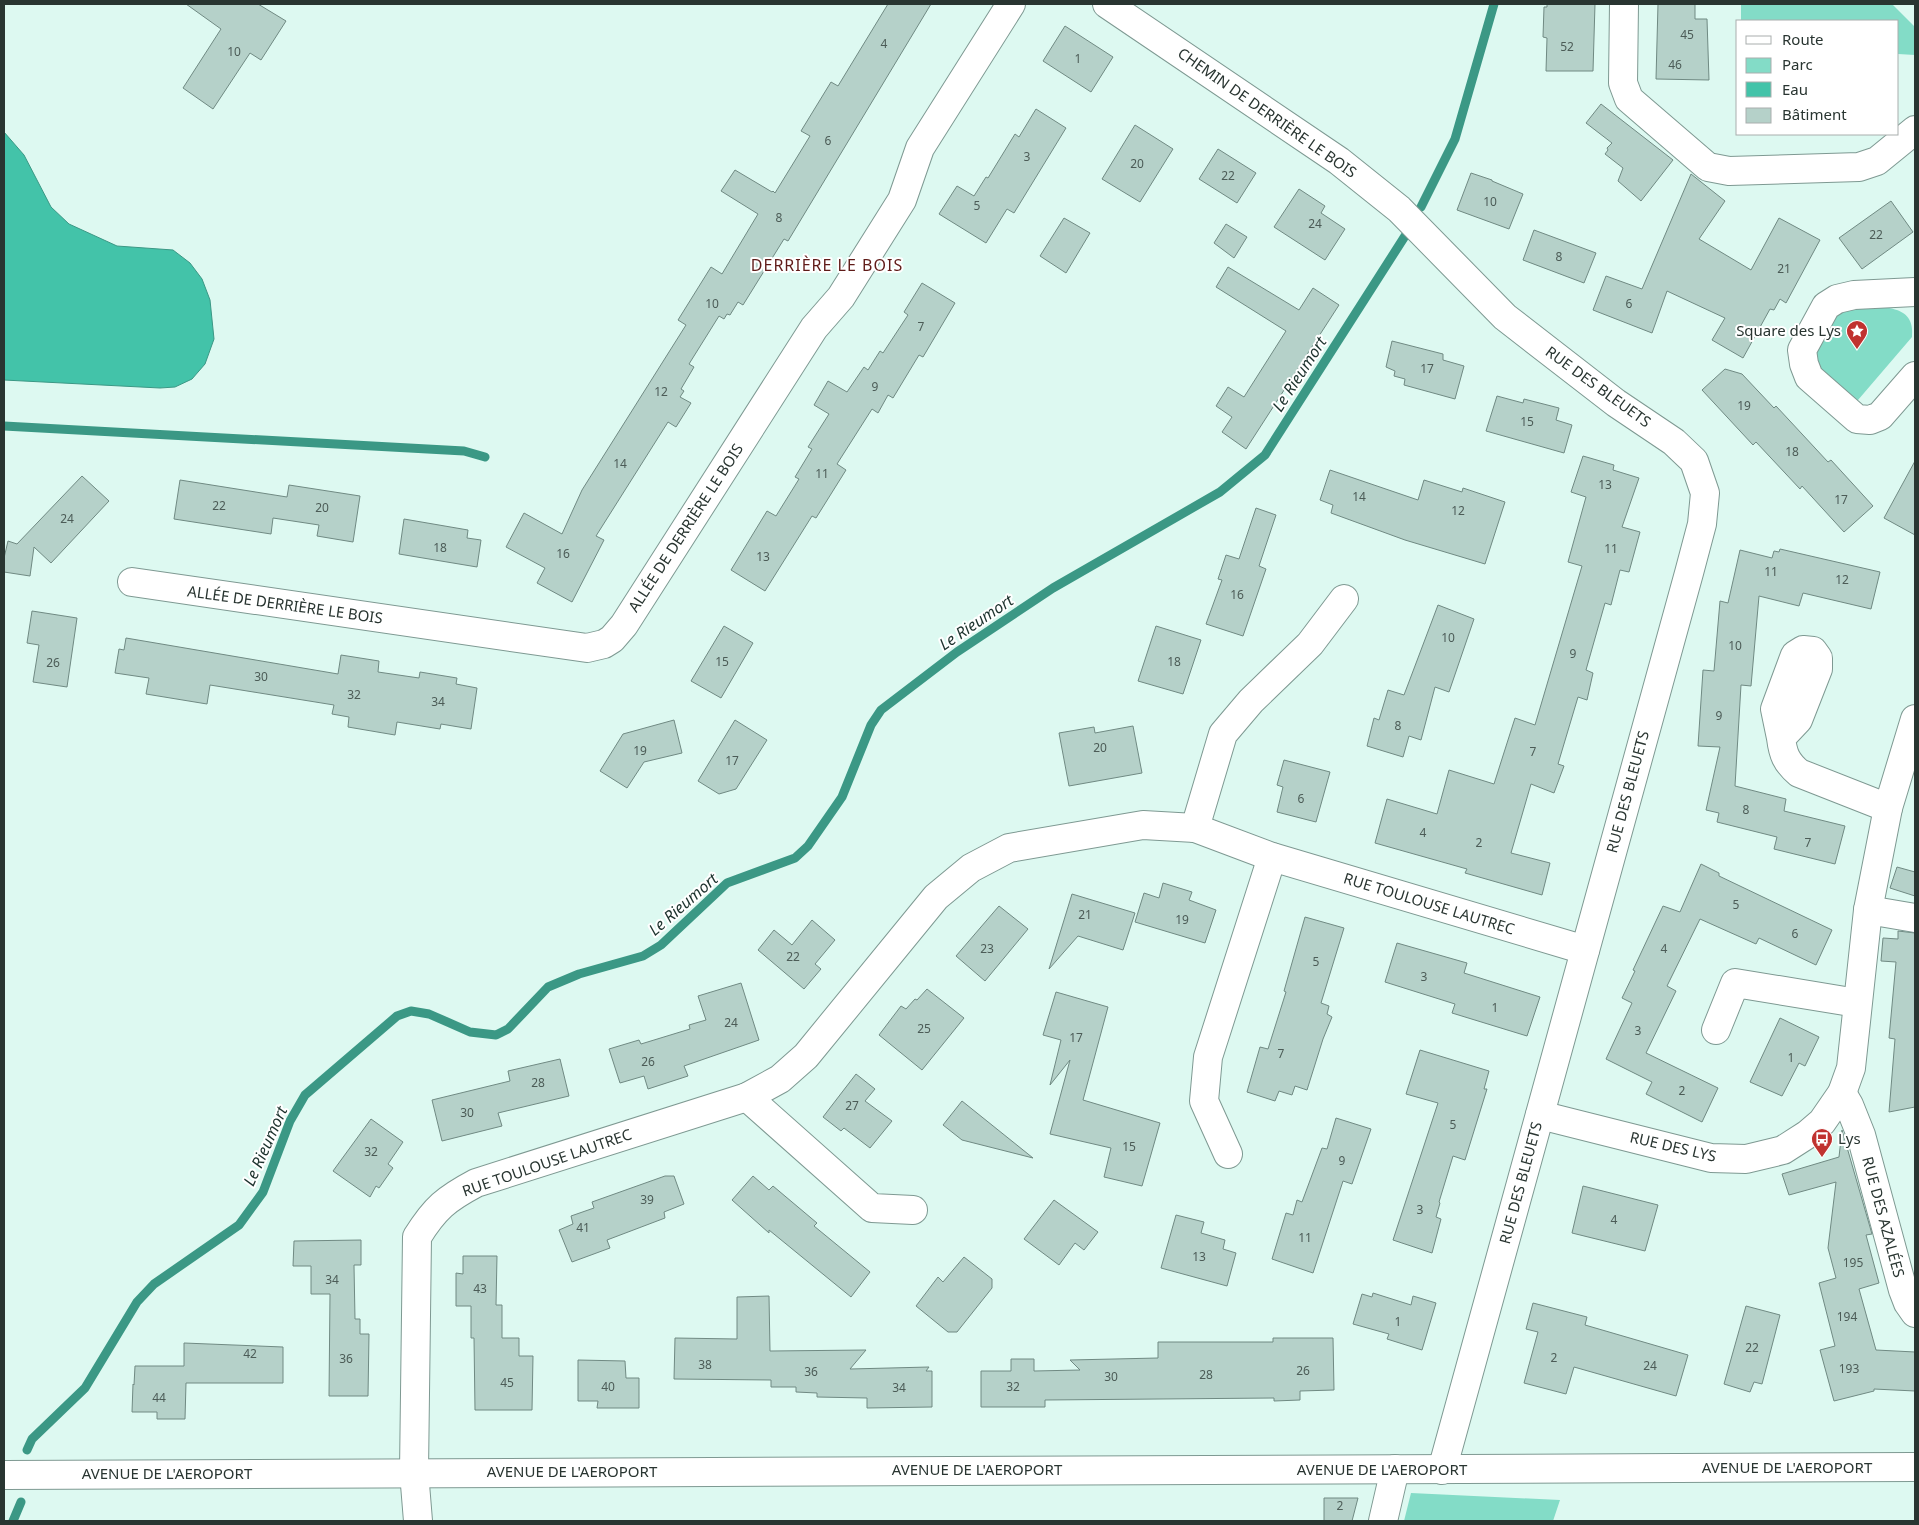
<svg xmlns="http://www.w3.org/2000/svg" width="1919" height="1525" font-family="'Noto Sans',sans-serif">
<rect width="100%" height="100%" fill="#ddf9f1"/>
<g fill="#83dcc7">
<polygon points="1741,4 1892,4 1915,27 1915,55 1898,54 1898,21 1741,21"/>
<path d="M1857 305C1881 308 1916 303 1912 337L1858 400H1850L1819 376 1812 354 1831 315Z"/>
<polygon points="1411,1493 1560,1500 1553,1521 1404,1521"/>
</g>
<polygon fill="#43c3a9" stroke="#3b9885" points="4,132 24,155 51,207 69,224 117,246 173,250 190,263 202,279 210,300 214,339 205,364 192,379 175,387 160,388 4,380"/>
<g fill="none" stroke-linecap="round" stroke-linejoin="round">
<g stroke="#3b9885" stroke-width="9">
<polyline points="1421,207 1455,139 1494,4"/>
<polyline points="4,426 464,451 485,457"/>
<polyline points="27,1450 32,1439 85,1388 137,1302 154,1284 239,1225 263,1192 290,1121 305,1095 397,1016 411,1011 429,1014 470,1032 496,1035 508,1029 548,987 579,974 643,956 661,945 727,883 795,858 808,846 842,797 871,725 881,710 957,652 1053,588 1220,492 1265,455 1405,236"/>
<polyline points="13,1521 21,1502"/>
</g>
</g>
<g fill="#b5d1c9" stroke="#708a83">
<polygon points="186,4 258,4 286,21 261,60 250,53 213,109 183,88 221,29"/>
<polygon points="888,4 931,4 788,241 784,239 743,305 738,302 730,315 727,314 724,319 719,316 689,364 694,367 681,389 684,391 680,397 691,403 676,427 668,422 596,536 604,540 572,602 537,583 545,568 506,547 524,513 562,534 582,490 686,325 678,320 711,267 722,274 758,214 721,191 735,170 772,192 773,191 775,193 810,136 801,131 831,82 838,86"/>
<polygon points="1547,4 1595,4 1593,71 1546,71 1547,38 1543,37 1544,7 1547,7"/>
<polygon points="1658,4 1695,4 1695,19 1707,19 1709,80 1656,79"/>
<polygon points="1065,26 1113,57 1091,92 1043,61"/>
<polygon points="1601,104 1673,160 1641,201 1618,181 1623,168 1605,154 1608,150 1607,148 1612,143 1586,123"/>
<polygon points="1036,109 1066,128 1014,213 1007,209 986,243 939,214 957,186 974,196 986,177 988,178 1015,134 1019,137"/>
<polygon points="1135,125 1173,149 1140,202 1102,179"/>
<polygon points="1218,149 1256,173 1237,203 1199,179"/>
<polygon points="1471,173 1492,180 1492,181 1523,194 1509,229 1457,210"/>
<polygon points="1691,174 1725,201 1699,239 1751,270 1779,218 1820,240 1786,303 1780,299 1774,310 1770,309 1743,358 1712,340 1725,318 1667,291 1652,333 1593,310 1606,276 1642,289"/>
<polygon points="1299,189 1325,206 1321,213 1345,229 1325,260 1274,227"/>
<polygon points="1891,201 1913,232 1862,269 1839,238"/>
<polygon points="1064,218 1090,233 1066,273 1040,256"/>
<polygon points="1226,224 1247,237 1234,258 1214,243"/>
<polygon points="1534,230 1596,253 1584,283 1523,260"/>
<polygon points="1228,267 1299,310 1313,288 1339,305 1246,449 1222,432 1232,417 1216,406 1228,387 1244,397 1286,331 1216,287"/>
<polygon points="922,283 955,303 923,357 919,355 893,398 888,395 878,413 872,409 837,464 846,470 816,518 812,516 765,591 731,570 767,511 776,516 799,479 795,477 812,449 808,447 829,414 814,405 828,381 847,392 864,367 868,370 880,351 883,353 908,315 904,312"/>
<polygon points="1392,341 1443,354 1443,360 1464,366 1455,399 1404,385 1405,379 1394,376 1395,371 1386,367"/>
<polygon points="1725,369 1742,374 1774,408 1776,406 1828,462 1831,460 1873,506 1844,532 1802,486 1800,489 1756,442 1753,445 1702,390"/>
<polygon points="1497,396 1523,403 1524,399 1559,408 1556,420 1572,425 1564,453 1486,431"/>
<polygon points="1583,456 1614,465 1613,470 1639,478 1622,527 1640,532 1629,572 1620,570 1611,605 1605,603 1586,670 1593,673 1587,700 1578,697 1558,764 1564,766 1554,793 1531,784 1511,853 1550,863 1542,895 1465,873 1467,869 1375,843 1387,799 1437,814 1449,770 1494,784 1515,718 1535,725 1582,566 1568,562 1586,497 1571,492"/>
<polygon points="1915,461 1915,535 1884,518"/>
<polygon points="1330,470 1418,500 1424,480 1462,492 1463,488 1505,502 1485,564 1405,540 1331,513 1333,505 1320,500"/>
<polygon points="82,476 109,501 51,563 34,547 30,576 4,572 4,558 8,541 17,544"/>
<polygon points="180,480 287,497 289,485 360,496 353,542 317,536 319,525 273,518 271,534 174,519"/>
<polygon points="1256,508 1276,515 1259,566 1266,569 1243,636 1206,624 1222,580 1218,579 1226,555 1239,559"/>
<polygon points="404,519 468,530 467,538 481,540 477,567 399,554"/>
<polygon points="1780,549 1880,572 1871,609 1803,593 1799,606 1759,596 1751,686 1741,685 1735,786 1786,799 1784,811 1845,826 1835,864 1774,849 1777,837 1717,822 1719,813 1706,810 1720,747 1698,746 1703,670 1714,671 1720,601 1728,603 1740,550 1772,558 1774,551 1779,552"/>
<polygon points="1438,605 1474,619 1449,692 1435,687 1421,740 1409,736 1403,757 1367,746 1374,718 1379,720 1388,690 1404,695"/>
<polygon points="32,611 77,618 67,687 33,682 39,645 27,643"/>
<polygon points="724,626 753,643 721,698 691,681"/>
<polygon points="1156,626 1201,640 1183,694 1138,681"/>
<polygon points="126,638 338,674 341,655 379,661 378,672 419,678 420,672 457,678 456,684 477,688 471,729 441,724 440,729 397,722 395,735 348,727 349,717 332,714 334,705 210,685 207,704 146,694 149,678 115,673 119,649 124,650"/>
<polygon points="674,720 682,753 644,762 627,788 600,771 623,734"/>
<polygon points="735,720 767,740 736,789 719,794 698,781"/>
<polygon points="1133,726 1142,773 1069,786 1059,733 1094,727 1095,733"/>
<polygon points="1284,760 1330,772 1316,822 1277,812 1283,787 1277,785"/>
<polygon points="1701,864 1719,873 1719,876 1832,930 1816,965 1759,938 1756,944 1700,919 1667,986 1676,991 1646,1053 1718,1088 1702,1122 1646,1094 1652,1082 1606,1059 1632,1003 1622,998 1635,971 1633,970 1663,906 1680,912"/>
<polygon points="1897,867 1915,872 1915,896 1890,888"/>
<polygon points="1163,883 1192,892 1189,900 1216,910 1205,943 1135,922 1144,893 1159,898"/>
<polygon points="1072,894 1135,913 1123,950 1078,936 1049,969"/>
<polygon points="999,906 1028,929 985,981 956,956"/>
<polygon points="1305,917 1344,928 1321,1003 1329,1006 1327,1014 1332,1017 1323,1039 1307,1090 1295,1086 1292,1095 1279,1091 1275,1101 1247,1092 1260,1047 1268,1049 1286,992 1284,991"/>
<polygon points="812,920 835,940 815,964 821,969 804,989 758,950 774,930 792,945"/>
<polygon points="1898,931 1915,933 1915,1107 1889,1112 1895,1039 1889,1038 1896,962 1881,961 1883,938 1898,939"/>
<polygon points="1397,943 1467,963 1464,973 1540,997 1527,1036 1452,1013 1455,1004 1385,982"/>
<polygon points="741,983 759,1040 684,1066 688,1076 648,1089 644,1076 620,1083 609,1049 639,1040 641,1044 690,1029 689,1025 706,1020 698,996"/>
<polygon points="927,989 964,1018 922,1070 879,1035 901,1006 906,1009 915,999 917,1000"/>
<polygon points="1056,992 1108,1007 1083,1100 1160,1123 1142,1186 1104,1177 1111,1148 1050,1134 1070,1060 1050,1085 1061,1040 1043,1035"/>
<polygon points="1780,1018 1819,1037 1805,1066 1799,1063 1782,1096 1750,1082"/>
<polygon points="1420,1050 1489,1071 1484,1089 1487,1089 1465,1160 1453,1156 1439,1202 1440,1203 1436,1217 1441,1219 1432,1253 1393,1240 1438,1103 1406,1094"/>
<polygon points="560,1059 569,1096 498,1113 502,1126 442,1141 432,1100 510,1081 508,1071"/>
<polygon points="856,1074 875,1089 865,1101 892,1121 870,1148 844,1128 841,1131 823,1117"/>
<polygon points="962,1101 1033,1158 962,1140 943,1125"/>
<polygon points="1336,1118 1371,1129 1352,1184 1343,1181 1313,1273 1272,1259 1286,1213 1293,1215 1297,1200 1302,1202 1322,1148 1327,1149"/>
<polygon points="371,1119 403,1142 388,1164 393,1168 379,1188 376,1186 370,1197 333,1171"/>
<polygon points="1842,1130 1872,1234 1866,1235 1879,1283 1859,1289 1876,1350 1915,1352 1915,1391 1874,1389 1874,1391 1834,1401 1820,1350 1835,1346 1819,1283 1836,1278 1828,1248 1836,1182 1789,1195 1782,1174 1839,1157"/>
<polygon points="665,1176 674,1176 684,1204 664,1212 665,1218 607,1240 610,1248 572,1262 559,1230 573,1224 571,1216 594,1208 592,1202"/>
<polygon points="753,1176 769,1190 773,1186 817,1223 814,1226 870,1272 851,1297 769,1230 769,1233 732,1200"/>
<polygon points="1583,1186 1658,1205 1645,1251 1572,1233"/>
<polygon points="1054,1200 1098,1232 1084,1250 1075,1243 1059,1265 1024,1239"/>
<polygon points="1176,1215 1204,1222 1201,1233 1225,1240 1223,1249 1236,1253 1227,1286 1161,1268"/>
<polygon points="361,1240 361,1265 354,1265 355,1319 360,1319 360,1334 369,1334 368,1396 329,1396 330,1294 311,1294 311,1266 293,1266 294,1241"/>
<polygon points="463,1256 497,1256 496,1305 502,1305 502,1338 519,1338 519,1356 533,1356 532,1410 475,1410 474,1338 471,1338 471,1306 456,1306 456,1273 463,1274"/>
<polygon points="964,1257 992,1279 992,1288 957,1332 948,1332 916,1306 938,1277 943,1282"/>
<polygon points="1373,1293 1411,1305 1413,1296 1436,1303 1422,1350 1387,1339 1389,1334 1353,1324 1362,1294 1372,1297"/>
<polygon points="769,1296 770,1351 866,1350 850,1369 929,1367 926,1371 932,1371 932,1407 867,1408 867,1398 817,1397 817,1393 796,1392 796,1387 771,1387 771,1380 674,1379 675,1338 737,1339 737,1297"/>
<polygon points="1533,1303 1587,1317 1585,1325 1688,1355 1676,1396 1574,1367 1566,1394 1524,1383 1538,1332 1526,1329"/>
<polygon points="1746,1306 1780,1315 1762,1384 1754,1382 1750,1392 1724,1384"/>
<polygon points="1273,1338 1333,1338 1334,1390 1300,1391 1300,1400 1274,1401 1274,1398 1045,1400 1045,1407 981,1407 981,1371 1011,1371 1011,1359 1034,1359 1034,1371 1080,1370 1070,1360 1158,1358 1158,1342 1273,1342"/>
<polygon points="184,1343 283,1347 283,1383 186,1383 185,1419 157,1419 157,1412 132,1412 133,1384 134,1385 135,1366 184,1366"/>
<polygon points="578,1360 625,1361 626,1378 639,1378 639,1408 597,1408 598,1401 578,1401"/>
<polygon points="1324,1498 1358,1498 1352,1521 1324,1521"/>
</g>
<g fill="none" stroke-linecap="round" stroke-linejoin="round">
<g stroke="#7e9992" stroke-width="30">
<g id="minor">
<polyline points="1107,4 1339,161 1399,209 1505,317 1616,403 1674,442 1694,461 1705,493 1702,524 1689,573 1442,1470"/>
<polyline points="1624,4 1623,83 1629,99 1708,167 1729,171 1859,167 1877,161 1915,130"/>
<polyline points="1915,292 1854,295 1837,299 1826,306 1802,350 1804,364 1809,377 1857,419 1870,420 1880,416 1915,376"/>
<polyline points="132,582 587,648 604,644 612,639 624,625 814,328 841,297 902,200 920,148 1011,4"/>
<path d="M1781 738 1775 709 1795 655 1803 650 1813 651 1818 658V669L1798 720 1781 738C1783 754 1786 762 1799 773L1888 808"/>
<polyline points="1195,828 1223,734 1251,701 1310,644 1344,599"/>
<polyline points="1868,910 1915,918"/>
<polyline points="1716,1030 1735,983 1857,1003"/>
<polyline points="1842,1093 1849,1105 1861,1135 1903,1290 1908,1303 1915,1313"/>
<polyline points="747,1097 872,1208 913,1210"/>
<polyline points="1540,1115 1711,1158 1746,1159 1783,1150 1808,1134 1822,1122 1842,1093 1851,1068 1868,910 1888,808 1915,719"/>
<polyline points="1228,1154 1204,1101 1208,1057 1272,857"/>
<polyline points="4,1475 1915,1467"/>
<path d="M418 1521 414 1472 417 1237C435 1208 446 1199 476 1183L747 1097 780 1079 806 1056 936 897 971 868 1009 848 1143 825 1195 828 1272 857 1585 950"/>
<polyline points="1383,1521 1395,1469"/>
</g>
</g>
<use href="#minor" stroke="#fff" stroke-width="28"/>
</g>
<defs>
<g id="sight-pin" transform="scale(1.125)"><path d="M0 17L-7.5 6A9.5 9.5 0 1 1 7.5 6Z" fill="#c0322f" stroke="#fff"/><path d="M0-6L1.8-2.2L6-1.7L2.9 1.2L3.7 5.4L0 3.3L-3.7 5.4L-2.9 1.2L-6-1.7L-1.8-2.2Z" fill="#fff"/></g>
<g id="bus-pin" transform="scale(1.125)"><path d="M0 17L-7.5 6A9.5 9.5 0 1 1 7.5 6Z" fill="#c0322f" stroke="#fff"/><path d="M-5-6H5V4H4V6H2V4H-2V6H-4V4H-5ZM-3.5-4V0h7V-4ZM-3.5 1.2v1.5H-2V1.2ZM2 1.2v1.5H3.5V1.2Z" fill="#fff"/></g>
</defs>
<g fill-rule="evenodd">
<use href="#sight-pin" x="1857" y="331"/>
<use href="#bus-pin" x="1822" y="1139"/>
</g>
<g text-anchor="middle" stroke-width="4" stroke-linejoin="round" paint-order="stroke">
<g font-size="12" fill="#4c5c57">
<text x="1687" y="39">45</text>
<text x="884" y="48">4</text>
<text x="1567" y="51">52</text>
<text x="234" y="56">10</text>
<text x="1078" y="63">1</text>
<text x="1675" y="69">46</text>
<text x="828" y="145">6</text>
<text x="1027" y="161">3</text>
<text x="1137" y="168">20</text>
<text x="1228" y="180">22</text>
<text x="1490" y="206">10</text>
<text x="977" y="210">5</text>
<text x="779" y="222">8</text>
<text x="1315" y="228">24</text>
<text x="1876" y="239">22</text>
<text x="1559" y="261">8</text>
<text x="1784" y="273">21</text>
<text x="712" y="308">10</text>
<text x="1629" y="308">6</text>
<text x="921" y="331">7</text>
<text x="1427" y="373">17</text>
<text x="875" y="391">9</text>
<text x="661" y="396">12</text>
<text x="1744" y="410">19</text>
<text x="1527" y="426">15</text>
<text x="1792" y="456">18</text>
<text x="620" y="468">14</text>
<text x="822" y="478">11</text>
<text x="1605" y="489">13</text>
<text x="1359" y="501">14</text>
<text x="1841" y="504">17</text>
<text x="219" y="510">22</text>
<text x="322" y="512">20</text>
<text x="1458" y="515">12</text>
<text x="67" y="523">24</text>
<text x="440" y="552">18</text>
<text x="1611" y="553">11</text>
<text x="563" y="558">16</text>
<text x="763" y="561">13</text>
<text x="1771" y="576">11</text>
<text x="1842" y="584">12</text>
<text x="1237" y="599">16</text>
<text x="1448" y="642">10</text>
<text x="1735" y="650">10</text>
<text x="1573" y="658">9</text>
<text x="722" y="666">15</text>
<text x="1174" y="666">18</text>
<text x="53" y="667">26</text>
<text x="261" y="681">30</text>
<text x="354" y="699">32</text>
<text x="438" y="706">34</text>
<text x="1719" y="720">9</text>
<text x="1398" y="730">8</text>
<text x="1100" y="752">20</text>
<text x="640" y="755">19</text>
<text x="1533" y="756">7</text>
<text x="732" y="765">17</text>
<text x="1301" y="803">6</text>
<text x="1746" y="814">8</text>
<text x="1423" y="837">4</text>
<text x="1479" y="847">2</text>
<text x="1808" y="847">7</text>
<text x="1736" y="909">5</text>
<text x="1085" y="919">21</text>
<text x="1182" y="924">19</text>
<text x="1795" y="938">6</text>
<text x="987" y="953">23</text>
<text x="1664" y="953">4</text>
<text x="793" y="961">22</text>
<text x="1316" y="966">5</text>
<text x="1424" y="981">3</text>
<text x="1495" y="1012">1</text>
<text x="731" y="1027">24</text>
<text x="924" y="1033">25</text>
<text x="1638" y="1035">3</text>
<text x="1076" y="1042">17</text>
<text x="1281" y="1058">7</text>
<text x="1791" y="1062">1</text>
<text x="648" y="1066">26</text>
<text x="538" y="1087">28</text>
<text x="1682" y="1095">2</text>
<text x="852" y="1110">27</text>
<text x="467" y="1117">30</text>
<text x="1453" y="1129">5</text>
<text x="1129" y="1151">15</text>
<text x="371" y="1156">32</text>
<text x="1342" y="1165">9</text>
<text x="647" y="1204">39</text>
<text x="1420" y="1214">3</text>
<text x="1614" y="1224">4</text>
<text x="583" y="1232">41</text>
<text x="1305" y="1242">11</text>
<text x="1199" y="1261">13</text>
<text x="1853" y="1267">195</text>
<text x="332" y="1284">34</text>
<text x="480" y="1293">43</text>
<text x="1847" y="1321">194</text>
<text x="1398" y="1326">1</text>
<text x="1752" y="1352">22</text>
<text x="250" y="1358">42</text>
<text x="1554" y="1362">2</text>
<text x="346" y="1363">36</text>
<text x="705" y="1369">38</text>
<text x="1650" y="1370">24</text>
<text x="1849" y="1373">193</text>
<text x="1303" y="1375">26</text>
<text x="811" y="1376">36</text>
<text x="1206" y="1379">28</text>
<text x="1111" y="1381">30</text>
<text x="507" y="1387">45</text>
<text x="608" y="1391">40</text>
<text x="1013" y="1391">32</text>
<text x="899" y="1392">34</text>
<text x="159" y="1402">44</text>
<text x="1340" y="1510">2</text>
</g>
<g font-size="15" fill="#293531" stroke="#fff">
<text transform="translate(1267 113) rotate(35)" y="5">CHEMIN DE DERRIÈRE LE BOIS</text>
<text transform="translate(1598 387) rotate(36)" y="5">RUE DES BLEUETS</text>
<text transform="translate(686 528) rotate(-57)" y="5">ALLÉE DE DERRIÈRE LE BOIS</text>
<text transform="translate(285 605) rotate(8)" y="5">ALLÉE DE DERRIÈRE LE BOIS</text>
<text transform="translate(1628 792) rotate(-75)" y="5">RUE DES BLEUETS</text>
<text transform="translate(1429 904) rotate(17)" y="5">RUE TOULOUSE LAUTREC</text>
<text transform="translate(1673 1147) rotate(13)" y="5">RUE DES LYS</text>
<text transform="translate(547 1163) rotate(-19)" y="5">RUE TOULOUSE LAUTREC</text>
<text transform="translate(1521 1183) rotate(-75)" y="5">RUE DES BLEUETS</text>
<text transform="translate(1883 1217) rotate(75)" y="5">RUE DES AZALÉES</text>
<text x="1787" y="1473">AVENUE DE L'AEROPORT</text>
<text x="977" y="1475">AVENUE DE L'AEROPORT</text>
<text x="1382" y="1475">AVENUE DE L'AEROPORT</text>
<text x="572" y="1477">AVENUE DE L'AEROPORT</text>
<text x="167" y="1479">AVENUE DE L'AEROPORT</text>
</g>
<g font-size="15" fill="#293531" stroke="#fff" text-anchor="end">
<text x="1841" y="336">Square des Lys</text>
<text x="1838" y="1144" text-anchor="start">Lys</text>
</g>
<g font-size="16" letter-spacing="1" fill="#5f1b18" stroke="#fff">
<text x="827" y="271">DERRIÈRE LE BOIS</text>
</g>
<g font-size="16" font-style="italic" fill="#1c322d" stroke="#fff">
<text transform="translate(1299 374) rotate(-57)" y="6">Le Rieumort</text>
<text transform="translate(976 622) rotate(-34)" y="6">Le Rieumort</text>
<text transform="translate(683 904) rotate(-41)" y="6">Le Rieumort</text>
<text transform="translate(265 1146) rotate(-66)" y="6">Le Rieumort</text>
</g>
</g>
<rect width="1919" height="1525" fill="none" stroke="#293531" stroke-width="10"/>
<rect x="1736" y="20" width="162" height="115" fill="#ffffff" stroke="#a9aead"/>
<rect x="1746" y="36" width="25" height="8" fill="#ffffff" stroke="#a9aead"/>
<text x="1782" y="45" font-size="15" fill="#293531">Route</text>
<rect x="1746" y="58" width="25" height="15" fill="#83dcc7" stroke="#a9aead"/>
<text x="1782" y="70" font-size="15" fill="#293531">Parc</text>
<rect x="1746" y="82" width="25" height="15" fill="#43c3a9" stroke="#a9aead"/>
<text x="1782" y="95" font-size="15" fill="#293531">Eau</text>
<rect x="1746" y="108" width="25" height="15" fill="#b5d1c9" stroke="#a9aead"/>
<text x="1782" y="120" font-size="15" fill="#293531">Bâtiment</text>
</svg>
